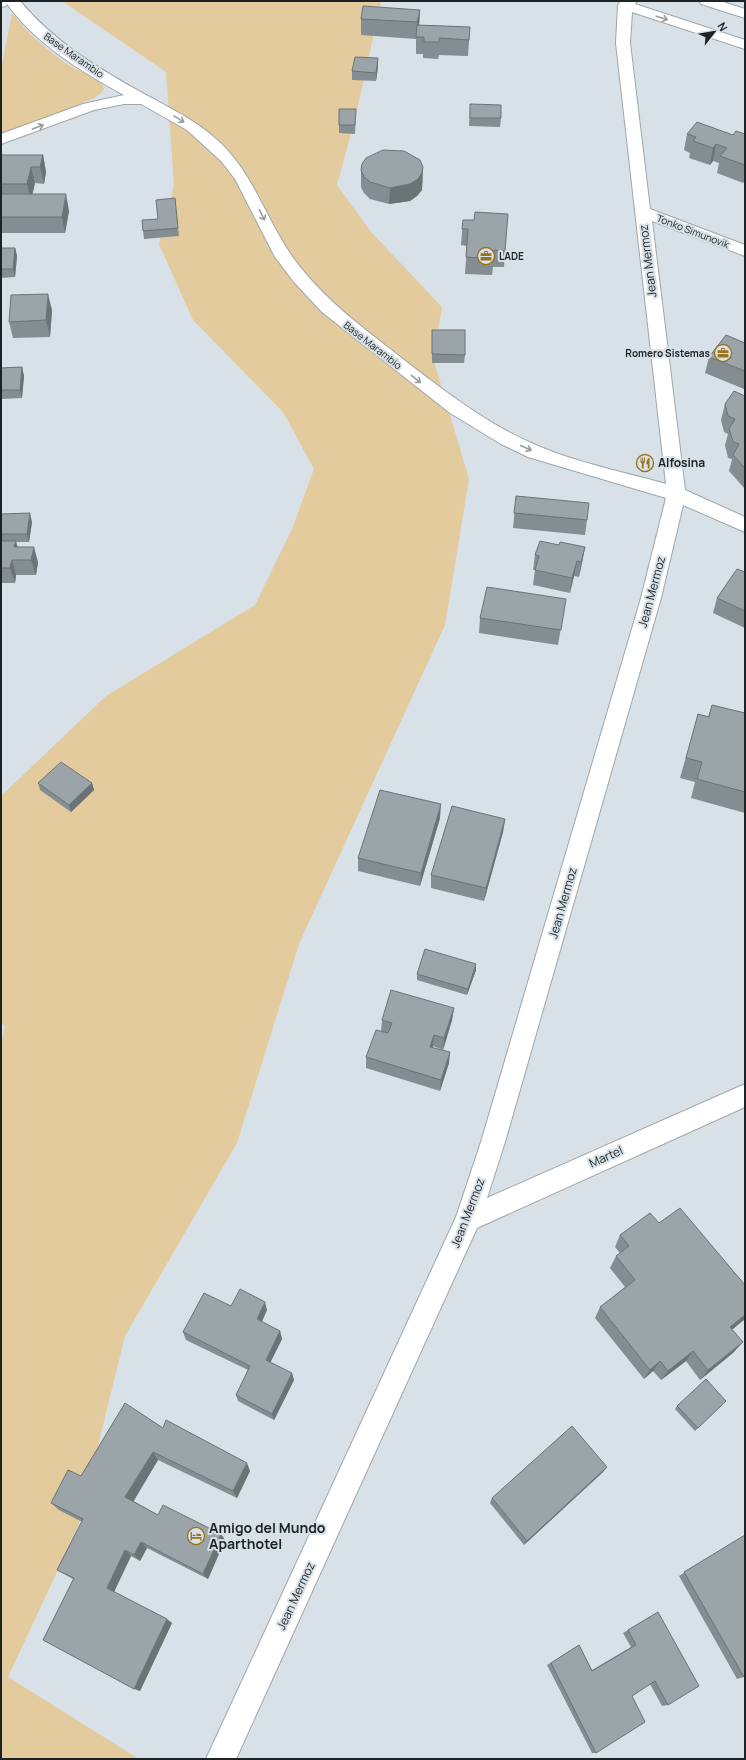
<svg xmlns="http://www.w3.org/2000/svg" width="746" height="1760" font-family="Manrope,sans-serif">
<rect width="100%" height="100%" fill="#d7e1e7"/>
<g fill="#e4cb9d">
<polygon points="62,1 381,1 356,115 337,185 371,232 442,307 433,358 469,479 445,625 299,944 237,1143 125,1336 78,1527 8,1677 139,1759 1,1759 1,1045 5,1026 1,1023 1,796 106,696 255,605 292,529 314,469 283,412 193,320 159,244 174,186 166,72"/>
<path d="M12 13C30 35 49 54 74 68 83 73 101 78 104 89L100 94 94 98 29 126 1 134V70Z"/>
</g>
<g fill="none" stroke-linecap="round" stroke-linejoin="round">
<g stroke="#9da7ac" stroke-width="2">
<g id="minor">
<path d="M5 1H20C54 42 99 69 146 95 170 108 195 120 216 139 256 174 267 226 300 267 328 302 363 328 399 356 443 390 486 424 538 446 578 463 624 472 666 484L616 43 618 5 621 1H637L635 4 745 40V49L632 12 630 43 650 209 745 245V256L652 221 685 490 745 517V532L683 505 661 598 505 1142 487 1198 745 1084V1107L477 1228 236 1759H206L456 1217 481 1142 641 598 666 498 528 457 501 444 450 413 322 312 294 282 275 257 235 179 221 161 187 130 141 104H124L94 110 1 144V134L83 104 124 95C80 71 34 43 5 1Z"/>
<polygon points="699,1 720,1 745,9 745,18 701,4"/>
</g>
</g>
<g stroke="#9da7ac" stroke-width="2">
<polygon id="major" points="1,1 8,1 6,6 1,7"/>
</g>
<use href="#minor" fill="#fff" fill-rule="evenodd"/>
<use href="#major" fill="#fff" fill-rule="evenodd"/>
</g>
<g fill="#848d91">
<polygon points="420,10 419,25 470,27 468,56 439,55 438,59 423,58 423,54 416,54 416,39 361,35 361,19"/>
<polygon points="378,67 376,81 352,80 352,71"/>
<polygon points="470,104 501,118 500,127 469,126"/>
<polygon points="356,109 355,134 339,133 339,125"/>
<polygon points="687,134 733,135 745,134 745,181 743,183 717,173 719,163 713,161 710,165 689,158 690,153 684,150"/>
<polygon points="1,155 43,155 46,172 44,184 35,183 32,194 69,211 65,233 1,233"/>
<polygon points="423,167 422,190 417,196 410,201 389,204 370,199 364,193 361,187 361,170"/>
<polygon points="175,198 179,236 144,239 143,231 158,219"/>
<polygon points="463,220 505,251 504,267 493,267 492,275 465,274 467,246 461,245"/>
<polygon points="1,248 15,248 17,256 15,277 1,278"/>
<polygon points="52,310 50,337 13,338 9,322"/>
<polygon points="432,330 465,355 464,363 432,363"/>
<polygon points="745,343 745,387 744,389 705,373 709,357"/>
<polygon points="22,367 24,376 22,398 1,399 1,368"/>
<polygon points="745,396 745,489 729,471 732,459 728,458 725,445 728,434 724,432 721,420 725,404"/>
<polygon points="516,496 587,520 585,535 513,528"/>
<polygon points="1,514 32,522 29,542 16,542 17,547 38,562 36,575 16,575 15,583 1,583"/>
<polygon points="559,545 585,547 579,577 574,576 570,593 533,585 535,570 533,570 535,555"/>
<polygon points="745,572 745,628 713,613 717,598"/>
<polygon points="566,599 558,645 479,633 480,618"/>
<polygon points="712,705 745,713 745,813 691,798 695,782 680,778 698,714 708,717"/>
<polygon points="38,783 92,783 94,790 71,812 40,790"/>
<polygon points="440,818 420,886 358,871 358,858"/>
<polygon points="505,819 503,832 484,901 431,888 431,875"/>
<polygon points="476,970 467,995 417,980 417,974"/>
<polygon points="454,1008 452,1020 443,1050 433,1046 433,1047 449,1063 440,1091 366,1068 366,1057 381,1031 382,1020"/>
<polygon points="659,1223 745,1285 745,1319 732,1330 734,1352 700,1380 686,1361 661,1380 653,1371 644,1379 595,1318 600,1307 625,1287 610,1268 616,1256 620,1253 615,1247 620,1235"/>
<polygon points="231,1306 267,1310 262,1322 280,1331 282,1339 270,1363 294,1380 274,1420 238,1401 236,1395 248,1370 186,1340 183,1332"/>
<polygon points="726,1401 695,1431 675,1409 677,1406"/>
<polygon points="163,1428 250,1471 237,1498 158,1460 133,1501 158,1515 221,1534 225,1540 208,1579 147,1548 140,1561 131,1556 114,1592 172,1623 140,1691 73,1579 57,1570 82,1522 59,1510 51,1503 81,1476"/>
<polygon points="607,1467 603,1472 524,1545 490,1503 492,1498"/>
<polygon points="745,1535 744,1677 737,1679 679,1576"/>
<polygon points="658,1612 668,1705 662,1706 650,1684 632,1696 596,1753 592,1753 547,1665 579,1645 592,1670 631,1647 623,1633"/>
</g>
<g fill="#6c7376">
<polygon points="420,10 419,27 417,37 417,22"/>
<polygon points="378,58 378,67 376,81 376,73"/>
<polygon points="716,144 713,161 710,165 713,148"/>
<polygon points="43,155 46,172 44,184 40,167"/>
<polygon points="31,167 35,183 31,201 27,184"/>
<polygon points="423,167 422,190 417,196 410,201 389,204 390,188"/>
<polygon points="66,194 69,211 65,233 62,217"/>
<polygon points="15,248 17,256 15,277 13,269"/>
<polygon points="48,294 52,310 50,337 46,320"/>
<polygon points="22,367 24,376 22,398 20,390"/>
<polygon points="30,513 32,522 29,542 27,534"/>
<polygon points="16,541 20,556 14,547"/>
<polygon points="34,547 38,562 36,575 31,560"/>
<polygon points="585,547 582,563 579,577 581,562"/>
<polygon points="12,560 16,575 15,583 10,568"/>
<polygon points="577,561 574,576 570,593 572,578"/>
<polygon points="92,783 94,790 71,812 69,805"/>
<polygon points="441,804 440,818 420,886 421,873"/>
<polygon points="505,819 503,832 484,901 486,888"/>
<polygon points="476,964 476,970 467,995 468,989"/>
<polygon points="454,1008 452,1020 443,1050 444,1038"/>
<polygon points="434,1035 433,1046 429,1058 430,1047"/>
<polygon points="450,1052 449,1063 440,1091 441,1080"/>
<polygon points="265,1302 267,1310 259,1327 257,1319"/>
<polygon points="745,1315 745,1319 721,1338 730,1327"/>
<polygon points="280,1331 282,1339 268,1367 266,1360"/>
<polygon points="743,1342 734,1352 700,1380 708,1370"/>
<polygon points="693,1351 686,1361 661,1380 668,1371"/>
<polygon points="660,1361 653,1371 644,1379 650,1370"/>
<polygon points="292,1373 294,1380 274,1420 272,1414"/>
<polygon points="153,1452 158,1460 132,1504 125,1497"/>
<polygon points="247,1463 250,1471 237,1498 233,1491"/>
<polygon points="607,1467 603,1472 524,1545 527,1541"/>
<polygon points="221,1534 225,1540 208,1579 203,1574"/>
<polygon points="141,1542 147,1548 140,1561 134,1555"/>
<polygon points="125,1550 131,1556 114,1592 107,1588"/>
<polygon points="167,1619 172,1623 140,1691 134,1689"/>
</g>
<g fill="#9aa4a9" stroke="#6c7376">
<polygon points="363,6 420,10 417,22 361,19"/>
<polygon points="417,25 470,27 469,40 439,38 439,42 424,42 424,37 416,37"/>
<polygon points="355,57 378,58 376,73 352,71"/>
<polygon points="470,104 501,105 501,118 470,118"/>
<polygon points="339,109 356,109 355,125 339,125"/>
<polygon points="697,122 733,135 736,131 745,134 745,165 720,156 727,148 716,144 713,148 693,141 696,137 687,134"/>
<polygon points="383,150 404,151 420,160 423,167 422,173 418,179 410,184 390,188 370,182 364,177 361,170 362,164 366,158"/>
<polygon points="1,155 43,155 40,167 31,167 27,184 1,184"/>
<polygon points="1,194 66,194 62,217 1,217"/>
<polygon points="175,198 178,228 143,231 142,220 158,219 156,200"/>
<polygon points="475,212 508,214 505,251 494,250 494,259 466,257 468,229 462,229 463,220 474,220"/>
<polygon points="1,248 15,248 13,269 1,269"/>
<polygon points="48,294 46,320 9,322 11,295"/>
<polygon points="432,330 465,330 465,355 432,354"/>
<polygon points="726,335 745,343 745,371 709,357"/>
<polygon points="22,367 20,390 1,390 1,368"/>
<polygon points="734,391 745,396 745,468 733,455 739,444 733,442 729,429 735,419 728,416 725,404"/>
<polygon points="516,496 589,503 587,520 514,513"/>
<polygon points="30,513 27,534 1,534 1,514"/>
<polygon points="1,541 16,541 14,547 34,547 31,560 12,560 10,568 1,568"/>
<polygon points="540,541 559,545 560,542 585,547 581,562 577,561 572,578 535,570 539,556 535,555"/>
<polygon points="737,569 745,572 745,611 717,598"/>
<polygon points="487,587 566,599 561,630 480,618"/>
<polygon points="712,705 745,713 745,792 697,779 702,762 686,758 698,714 709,717"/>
<polygon points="61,762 92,783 69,805 38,783"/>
<polygon points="380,790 441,804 421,873 358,858"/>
<polygon points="452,806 505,819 486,888 431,875"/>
<polygon points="425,949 476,964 468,989 417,974"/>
<polygon points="391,990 454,1008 444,1038 434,1035 430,1047 450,1052 441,1080 366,1057 376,1030 388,1033 392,1023 382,1020"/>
<polygon points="680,1208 745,1285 745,1315 730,1327 743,1342 708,1370 693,1351 668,1371 660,1361 650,1370 600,1307 635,1280 616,1256 629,1246 620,1235 650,1213 659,1223"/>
<polygon points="240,1289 265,1302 257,1319 280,1331 266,1360 292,1373 272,1414 236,1395 250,1366 183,1332 204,1293 231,1306"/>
<polygon points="706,1379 726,1401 698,1428 677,1406"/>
<polygon points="125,1403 163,1428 166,1420 247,1463 233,1491 153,1452 125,1497 158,1515 163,1505 221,1534 203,1574 141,1542 134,1555 125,1550 107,1588 167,1619 134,1689 43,1640 74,1578 57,1570 83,1519 51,1503 68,1470 81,1476"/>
<polygon points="572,1426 607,1467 527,1541 492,1498"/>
<polygon points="745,1535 745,1676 744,1677 684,1572"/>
<polygon points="658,1612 699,1686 668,1705 655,1681 632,1696 645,1722 596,1753 551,1663 579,1645 592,1671 636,1645 628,1630"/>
</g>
<defs><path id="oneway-shaft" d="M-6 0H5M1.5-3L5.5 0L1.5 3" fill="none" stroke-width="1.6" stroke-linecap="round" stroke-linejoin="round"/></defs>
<g stroke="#9a9c9c">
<use href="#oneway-shaft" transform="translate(662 18) rotate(18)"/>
<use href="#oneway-shaft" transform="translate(179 119) rotate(31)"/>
<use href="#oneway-shaft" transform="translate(38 127) rotate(-20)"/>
<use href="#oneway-shaft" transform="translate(262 215) rotate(63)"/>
<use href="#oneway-shaft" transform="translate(416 379) rotate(38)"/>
<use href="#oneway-shaft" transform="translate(526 448) rotate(24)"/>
</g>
<defs>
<g id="office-ring" transform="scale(0.9)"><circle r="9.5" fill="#d7e1e7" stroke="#98721c" stroke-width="1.5"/><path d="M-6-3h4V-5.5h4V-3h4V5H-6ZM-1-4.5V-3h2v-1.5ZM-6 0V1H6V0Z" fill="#98721c"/></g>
<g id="restaurant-ring" transform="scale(0.9)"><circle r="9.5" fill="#d7e1e7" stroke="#98721c" stroke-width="1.5"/><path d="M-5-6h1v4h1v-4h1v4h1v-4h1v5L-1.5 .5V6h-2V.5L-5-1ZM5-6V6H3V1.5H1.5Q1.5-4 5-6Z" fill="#98721c"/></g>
<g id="hotel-ring" transform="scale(0.9)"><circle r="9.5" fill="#d7e1e7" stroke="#98721c" stroke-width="1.5"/><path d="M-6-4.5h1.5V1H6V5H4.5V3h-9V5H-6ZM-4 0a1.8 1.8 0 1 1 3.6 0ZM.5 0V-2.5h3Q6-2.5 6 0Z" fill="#98721c"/></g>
</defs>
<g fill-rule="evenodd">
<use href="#office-ring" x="486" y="256"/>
<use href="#office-ring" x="723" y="353"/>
<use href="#restaurant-ring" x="645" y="463"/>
<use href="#hotel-ring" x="196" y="1536"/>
</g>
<g text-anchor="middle" stroke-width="4" stroke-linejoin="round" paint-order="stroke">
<g font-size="10" fill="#1e2224" stroke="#d7e1e7">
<text transform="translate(74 55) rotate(35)" y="4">Base Marambio</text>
<text transform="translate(693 231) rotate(21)" y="4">Tonko Simunovik</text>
<text transform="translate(373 345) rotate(38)" y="4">Base Marambio</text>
</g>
<g font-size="10" font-weight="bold" fill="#1e2224" stroke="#d7e1e7" text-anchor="start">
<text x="499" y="260">LADE</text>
<text x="710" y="357" text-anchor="end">Romero Sistemas</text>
</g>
<g font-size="12" fill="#1e2224" stroke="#d7e1e7">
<text transform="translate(648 261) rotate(-97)" y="4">Jean Mermoz</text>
<text transform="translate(652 592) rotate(-75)" y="4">Jean Mermoz</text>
<text transform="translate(563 903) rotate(-74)" y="4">Jean Mermoz</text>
<text transform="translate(606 1157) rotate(-24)" y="4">Martel</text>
<text transform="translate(468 1213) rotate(-69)" y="4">Jean Mermoz</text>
<text transform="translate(296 1596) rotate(-65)" y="4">Jean Mermoz</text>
</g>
<g font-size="12" font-weight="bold" fill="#1e2224" stroke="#d7e1e7" text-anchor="start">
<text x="658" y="467">Alfosina</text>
</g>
<g font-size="14" font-weight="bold" fill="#1e2224" stroke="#d7e1e7" text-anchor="start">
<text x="209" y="1533">Amigo del Mundo<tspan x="209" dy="16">Aparthotel</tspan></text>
</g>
</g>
<rect width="746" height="1760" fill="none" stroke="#1e2224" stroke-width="4"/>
<g transform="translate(714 32) rotate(59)" stroke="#d7e1e7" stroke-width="3" paint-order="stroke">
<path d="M0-3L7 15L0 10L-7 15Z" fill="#1e2224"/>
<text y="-6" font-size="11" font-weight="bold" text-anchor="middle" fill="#1e2224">N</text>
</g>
</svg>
